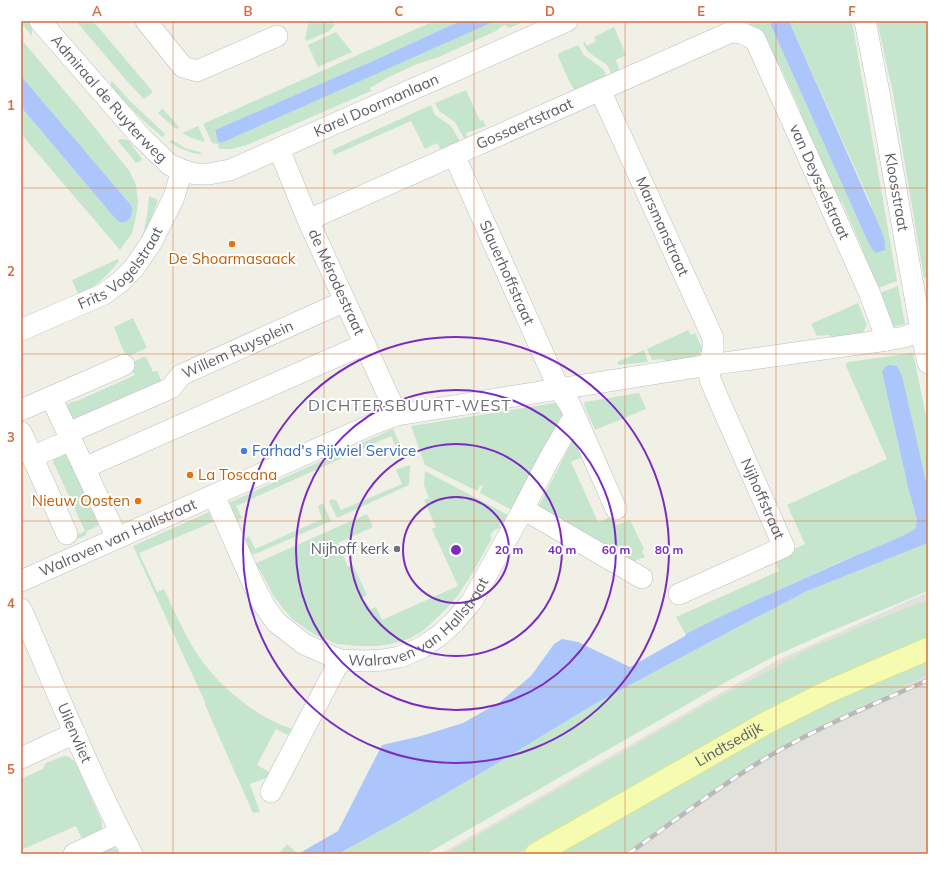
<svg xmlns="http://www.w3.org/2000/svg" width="949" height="875" font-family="Mulish,sans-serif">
<rect width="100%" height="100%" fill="#f0f0e7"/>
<polygon fill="#e2e1db" points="928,592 928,854 440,854 776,661"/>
<g fill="#c5e6cd">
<polygon points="21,21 29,21 33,25 32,26 32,36 21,23"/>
<polygon points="76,21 93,21 153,92 144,99 126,80"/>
<polygon points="309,21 331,21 335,25 329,31 307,41 305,39"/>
<polygon points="434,21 460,21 375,60 215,130 216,136 495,21 526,21 509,28 505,25 499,28 498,30 439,57 417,64 387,78 370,88 371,91 247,145 231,149 219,149 218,144 212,143 203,124"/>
<polygon points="749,21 769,21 872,249 871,204 789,21 852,21 897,281 875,289 860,255 862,248 842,202 835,200 797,118 800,110 780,66 773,63 750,26"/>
<polygon points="877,21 928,21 928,277 924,278 893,93"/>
<polygon points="614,27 626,55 616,60 619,70 612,75 607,65 587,51 583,43 585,42 587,46 596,41 594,37"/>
<polygon points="336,32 352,52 318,67 308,45"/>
<path d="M21 39 79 108 130 172 136 185 138 202 136 217 132 233 120 250 21 134V107L114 217C118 221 120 222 126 221L132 208 131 205 21 76Z"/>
<polygon points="578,45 584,55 603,69 607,77 575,91 569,81 558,56 559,53"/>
<polygon points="111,81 112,81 129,100 165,134 165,135 162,137 145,122 111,89"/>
<polygon points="466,90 480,121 483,120 486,126 466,133 468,139 465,140 455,122 439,111 435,103"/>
<polygon points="431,105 435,115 451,126 461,143 441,150 437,143 425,149 411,121 334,155 332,150"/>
<polygon points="163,108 163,109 179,127 176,129 158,113"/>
<polygon points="198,126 205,142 194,139 182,133"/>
<polygon points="120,139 128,140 142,159 139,162 136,163 118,141"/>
<path d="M172 140 185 148 200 152 202 155C190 153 179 148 169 142Z"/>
<path d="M149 196 158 200 145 234 140 242C146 227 148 212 149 196Z"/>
<path d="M118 259 119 261C108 274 96 289 78 294L72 280Z"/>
<polygon points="898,286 905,324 892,327 877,294"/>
<polygon points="858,303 867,325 862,334 833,339 829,335 817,336 811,324"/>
<polygon points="133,318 147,348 126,357 114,327"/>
<polygon points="688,330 691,335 695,333 703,350 691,360 669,364 663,359 652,360 647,349"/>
<polygon points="644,350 648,362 619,365 617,362"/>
<path d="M913 353 928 425V490L920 455 882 372 908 487 917 522 915 529C891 543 865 551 840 562 788 586 736 609 686 635L676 617 779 571 774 558 805 544 787 505 887 459 846 366V364L848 362Z"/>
<path d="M143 357H146L153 372 157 371 162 382 72 421 66 407C69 403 72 401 77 401L135 375 134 373H133L129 364Z"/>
<polygon points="639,393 646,409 595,430 584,405 585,402"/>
<polygon points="561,402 564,417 514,511 480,493 483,485 480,486 477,491 425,465 411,426"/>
<polygon points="393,429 401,447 397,449 391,436 236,506 242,518 238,520 234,519 228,503"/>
<polygon points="576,434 586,455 571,462 598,522 613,516 617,525 630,520 644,549 642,552 645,557 632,562 536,511"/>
<path d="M67 453 100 525 87 531 86 535 69 543 68 539 85 531 55 466H54C53 462 53 459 54 455Z"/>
<polygon points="409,465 410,465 409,485 337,518 329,501 332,499 336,500 341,510 402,484 396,470"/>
<path d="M425 471 510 516 506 523 501 521 499 526 503 528C495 529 493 529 490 537L492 538 469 579 456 598 444 611 424 630 411 638 395 643 378 646H357L337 644 315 635 292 619 282 607 273 595 260 570 252 565 367 514 373 527 338 543 348 567 353 565 367 595 362 598 371 609 376 607 382 620 458 586 432 529 436 527 424 500 429 498 424 485Z"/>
<polygon points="323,503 331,521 260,552 254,554 248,554 244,543 245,539 249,536 255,549 322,519 318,506"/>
<path d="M209 512 213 522 139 553 157 592 164 589C174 610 183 632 196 652 213 679 239 702 267 718 275 722 284 726 292 729L288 735 276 729 257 765 269 772 266 778 250 784 260 812 253 813 205 705V702L133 546Z"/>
<polygon points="928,543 928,591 824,634 777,655 733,678 426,854 338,854 400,820 488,769 593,705 736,628 806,591"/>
<polygon points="928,600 928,640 544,838 517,854 445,854 705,705 777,666 807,650 876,620"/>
<polygon points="928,660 928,675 894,691 792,742 757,761 705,797 651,835 623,854 557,854 758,738 839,697"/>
<polygon points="65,756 69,757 75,762 102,822 102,828 101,831 83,841 76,826 21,850 21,779 43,769 46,763 61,757"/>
<polygon points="287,844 298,854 274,854 281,851"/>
<polygon points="111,848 119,849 121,854 94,854"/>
</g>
<g fill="#acc6fb">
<polygon points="460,21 495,21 221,143 218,141 215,130 375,60"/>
<polygon points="769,21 789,21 882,232 885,242 885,250 876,253 872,249 869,244"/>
<path d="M21 76 131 205C134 212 130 224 120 222 118 221 116 219 114 217L21 107Z"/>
<path d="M889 365 897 366 902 376 928 490V543L807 591 736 628 593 705 488 769 400 820 338 854H298L338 831 382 745 421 736 463 723 500 702 531 676 554 644 562 639 578 642 630 667 685 636 686 634C736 608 788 586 839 563 864 551 891 543 915 529L917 521 908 487 882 372 885 367Z"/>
</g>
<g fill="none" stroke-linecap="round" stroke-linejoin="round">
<g stroke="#bbbdc2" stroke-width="22">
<g id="minor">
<path id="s1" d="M40 21 141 137 170 165 182 170 195 174H209L230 170 255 159 567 21"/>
<polyline points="146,21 183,67 197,71 277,36"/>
<path id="s2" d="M865 21 880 98 921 331 928 363"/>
<path id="s3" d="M600 90 713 338V350L709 365 710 379 717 396 784 547 679 594"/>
<path id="s4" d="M279 149 308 220 397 415"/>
<path id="s5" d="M454 155 559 389 570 405 575 416 616 509"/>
<path id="s6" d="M308 220 731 32 741 33 755 39 870 294 887 340"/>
<path id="s7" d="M21 330 104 294 120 282 134 268 151 243 174 197 182 170"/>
<polyline points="51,397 117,538"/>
<polyline points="21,410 124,365"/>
<polyline points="21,432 67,534"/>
<path id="s8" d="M68 433 171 388 181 375 345 301"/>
<polyline points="32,457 71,440"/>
<polyline points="84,468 365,344"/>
<path id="s9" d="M214 495 254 586 264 605 276 622 304 644 340 660 366 661 382 660 400 657 423 647 441 634 454 622 472 601 519 517 547 463 570 423 575 416"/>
<polyline points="523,509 642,578"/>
<path id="s10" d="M21 581 373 424 397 415 709 365 887 340 904 337 928 328"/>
<path id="s11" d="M21 609C57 691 90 775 132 854"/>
<polyline points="21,758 75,733"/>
<polyline points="271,792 340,660"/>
<polyline points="74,854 121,832"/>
</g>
</g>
<g stroke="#ebe565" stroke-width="23">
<g id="major">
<path id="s12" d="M536 854 766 723 821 695 862 677 928 649"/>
</g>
</g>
<use href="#minor" stroke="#fff" stroke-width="21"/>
<use href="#major" stroke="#f5fbb1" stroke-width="22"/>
<g stroke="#b9b9ba" stroke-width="4.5">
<path id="rail" d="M628 854C672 823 715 789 761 761 814 729 872 705 928 680"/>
</g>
<use href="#rail" stroke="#fff" stroke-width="3" stroke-dasharray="9" stroke-linecap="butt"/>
</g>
<path fill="none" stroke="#d46e40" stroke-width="1" stroke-opacity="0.55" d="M173 21V854M324 21V854M474 21V854M625 21V854M776 21V854M21 188H928M21 354H928M21 521H928M21 687H928"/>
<g fill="none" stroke="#7b2cbf" stroke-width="2">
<circle cx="456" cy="550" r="53"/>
<circle cx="456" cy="550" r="106"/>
<circle cx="456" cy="550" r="160"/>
<circle cx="456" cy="550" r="213"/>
</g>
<g fill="#e8710a" stroke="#fff" stroke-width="1.5">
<circle cx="232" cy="244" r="4"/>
<circle cx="190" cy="475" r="4"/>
<circle cx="138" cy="501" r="4"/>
</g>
<circle fill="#3f7fe0" stroke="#fff" stroke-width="1.5" cx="244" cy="451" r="4"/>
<circle fill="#6b7280" stroke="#fff" stroke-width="1.5" cx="397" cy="549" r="4"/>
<g text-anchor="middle" stroke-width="4" stroke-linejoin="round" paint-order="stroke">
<g font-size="15" fill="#5e6066" stroke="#fff">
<text dy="5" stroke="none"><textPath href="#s1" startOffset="104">Admiraal de Ruyterweg</textPath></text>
<text dy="5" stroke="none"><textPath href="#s1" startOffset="416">Karel Doormanlaan</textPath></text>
<text dy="5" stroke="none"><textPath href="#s6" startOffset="237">Gossaertstraat</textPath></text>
<text dy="5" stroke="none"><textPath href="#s6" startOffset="645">van Deysselstraat</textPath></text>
<text dy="5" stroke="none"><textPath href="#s2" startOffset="174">Kloosstraat</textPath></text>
<text dy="5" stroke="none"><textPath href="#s3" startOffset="150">Marsmanstraat</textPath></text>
<text dy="5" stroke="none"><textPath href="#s7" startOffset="120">Frits Vogelstraat</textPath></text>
<text dy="5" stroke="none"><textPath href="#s5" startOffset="129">Slauerhoffstraat</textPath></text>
<text dy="5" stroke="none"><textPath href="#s4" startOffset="145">de Mérodestraat</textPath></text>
<text dy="5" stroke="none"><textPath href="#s8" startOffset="191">Willem Ruysplein</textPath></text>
<text dy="5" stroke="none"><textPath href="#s3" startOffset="445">Nijhoffstraat</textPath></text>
<text dy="5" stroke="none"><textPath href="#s10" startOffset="106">Walraven van Hallstraat</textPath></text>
<text dy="5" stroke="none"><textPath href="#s9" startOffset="310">Walraven van Hallstraat</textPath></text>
<text dy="5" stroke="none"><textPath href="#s11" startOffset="135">Uilenvliet</textPath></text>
<text dy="5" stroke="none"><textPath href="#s12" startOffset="222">Lindtsedijk</textPath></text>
</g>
<g font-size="15" fill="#c56008" stroke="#fff">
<text x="232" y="264">De Shoarmasaack</text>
<text x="198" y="480" text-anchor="start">La Toscana</text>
<text x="130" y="506" text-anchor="end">Nieuw Oosten</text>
</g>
<g font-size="15" fill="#366cbe" stroke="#fff" text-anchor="start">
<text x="252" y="456">Farhad's Rijwiel Service</text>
</g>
<g font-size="15" fill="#5b616d" stroke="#fff" text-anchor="end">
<text x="389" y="554">Nijhoff kerk</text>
</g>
<g font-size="16" letter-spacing="1" fill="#6f7278" stroke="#fff">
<text x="410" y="411">DICHTERSBUURT-WEST</text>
</g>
</g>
<circle cx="456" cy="550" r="6" fill="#7b2cbf" stroke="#fff" stroke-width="2"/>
<g font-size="12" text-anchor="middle" font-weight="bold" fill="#7b2cbf" stroke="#fff" stroke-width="4" stroke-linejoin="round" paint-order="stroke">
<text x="509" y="554">20 m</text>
<text x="562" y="554">40 m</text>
<text x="616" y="554">60 m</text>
<text x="669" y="554">80 m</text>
</g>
<rect width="949" height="875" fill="none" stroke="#ffffff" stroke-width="44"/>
<rect x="22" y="22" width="905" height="831" fill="none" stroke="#d46e40" stroke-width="1.5"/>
<g font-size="13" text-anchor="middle" font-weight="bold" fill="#d46e40">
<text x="97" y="16">A</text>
<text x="248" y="16">B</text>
<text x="399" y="16">C</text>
<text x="550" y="16">D</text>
<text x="701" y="16">E</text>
<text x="852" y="16">F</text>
<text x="11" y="110">1</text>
<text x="11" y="276">2</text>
<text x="11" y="442">3</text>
<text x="11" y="608">4</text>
<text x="11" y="774">5</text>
</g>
</svg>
